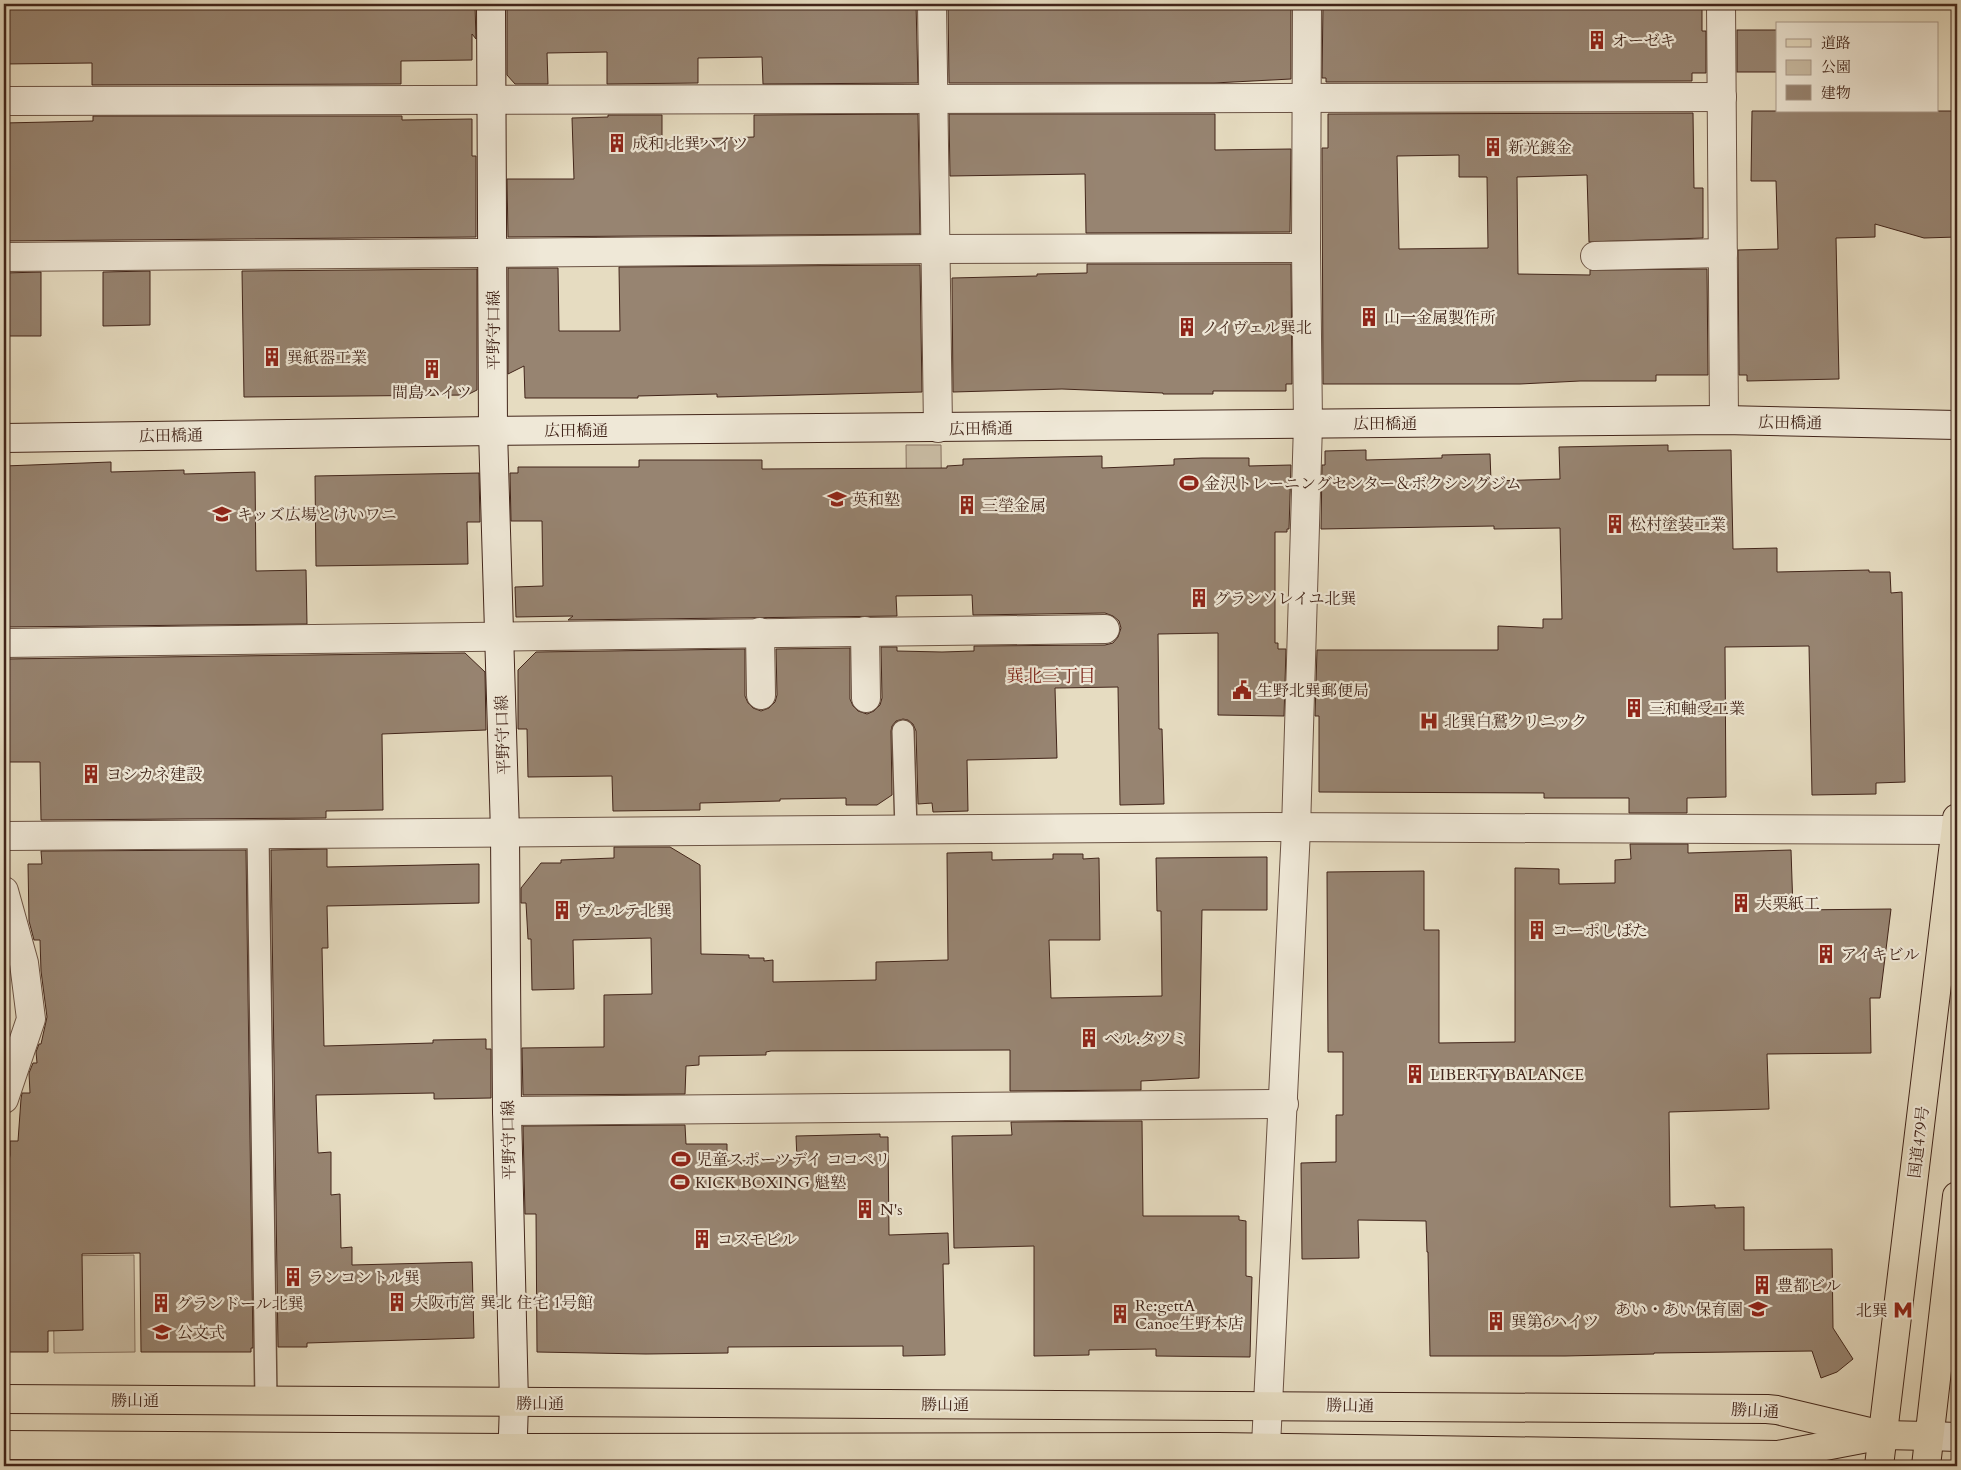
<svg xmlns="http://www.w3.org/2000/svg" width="1961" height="1470" font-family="Cardo,'Noto Serif JP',serif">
<rect width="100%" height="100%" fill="#e6dcc1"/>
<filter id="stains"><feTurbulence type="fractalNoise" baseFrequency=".004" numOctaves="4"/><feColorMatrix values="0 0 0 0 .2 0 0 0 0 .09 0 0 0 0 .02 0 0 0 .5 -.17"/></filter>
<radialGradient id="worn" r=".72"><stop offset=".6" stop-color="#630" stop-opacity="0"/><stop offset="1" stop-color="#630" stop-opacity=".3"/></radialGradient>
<g fill="#cabda5" stroke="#867160">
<polygon points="906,445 941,445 942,543 907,543"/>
<polygon points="134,1255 135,1352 54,1353 53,1256"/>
</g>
<g fill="#978471" stroke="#42251a" fill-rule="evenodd">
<polygon points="4,4 377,4 377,7 475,5 476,39 472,34 472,60 401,61 401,84 92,85 92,63 4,64"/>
<polygon points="507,4 916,4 918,83 763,84 762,57 698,58 698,83 607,84 607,52 547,53 548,84 515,84 507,75"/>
<polygon points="948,4 1291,4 1291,79 1214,83 949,83"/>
<polygon points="1323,4 1702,4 1702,31 1706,31 1706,73 1692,73 1692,81 1326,82 1326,78 1322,78"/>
<rect x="1737" y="30" width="40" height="42"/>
<polygon points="1752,111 1957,111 1957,237 1924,238 1875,224 1875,237 1836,238 1839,379 1747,381 1747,375 1739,375 1738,250 1778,249 1776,181 1751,181"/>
<path d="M1693 113 1694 188H1703V238L1589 242 1587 175 1517 177 1518 274 1590 275V270L1707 269 1708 375H1656V381H1580L1520 384H1323L1322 148H1328V114ZM1459 155V177H1487L1488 248 1399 249 1397 156Z"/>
<polygon points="918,114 920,234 508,237 507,179 574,179 572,118 608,117 608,115 662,115 662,140 754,137 754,115"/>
<polygon points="949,114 1215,114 1215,150 1291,149 1290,232 1086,233 1085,174 950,176"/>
<polygon points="93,116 402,116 402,120 472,119 472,156 476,156 476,237 4,241 4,123 93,121"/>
<polygon points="1087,264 1291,264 1292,384 1286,384 1286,391 1213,391 1213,394 1163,394 1163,393 1062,389 953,392 952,278 1037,276 1037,274 1087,273"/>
<polygon points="920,265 922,392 717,397 717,394 638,396 638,398 525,398 524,366 508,374 508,268 558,268 559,331 620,331 619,267"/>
<polygon points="477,269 477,390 467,395 244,397 242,271"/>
<polygon points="150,271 150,325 103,326 103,272"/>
<polygon points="41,272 41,336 4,336 4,273"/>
<polygon points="1668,445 1668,451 1731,450 1733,549 1777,548 1777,572 1869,570 1869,572 1890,572 1891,593 1902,592 1905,782 1876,783 1876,794 1812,795 1809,646 1725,647 1726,797 1687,798 1687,813 1629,813 1629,798 1544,798 1544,793 1319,792 1319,716 1315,716 1317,650 1498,650 1498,626 1543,628 1543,619 1562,619 1560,528 1494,529 1494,526 1321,529 1322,465 1325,465 1325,451 1366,450 1366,460 1442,458 1442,455 1490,454 1491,481 1560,479 1559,447"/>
<polygon points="1102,456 1102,468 1174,465 1174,459 1202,458 1249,458 1249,466 1291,465 1289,529 1287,529 1287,532 1275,532 1275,643 1278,643 1278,649 1286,649 1284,716 1218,715 1218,633 1158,634 1159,729 1162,729 1164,804 1120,805 1118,687 1055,688 1057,758 967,760 968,811 933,812 932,803 918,804 916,731 913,724 908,720 903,719 896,721 892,726 891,731 892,795 877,805 846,805 846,798 780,799 780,801 700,803 700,810 613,811 612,776 528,777 527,729 518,729 518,670 536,652 745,649 745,696 748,703 753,708 761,711 769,708 775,702 777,695 776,649 850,648 850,699 853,706 858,711 867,714 874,711 880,705 882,698 881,647 897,647 897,651 942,652 974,651 974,646 1105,645 1113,643 1118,637 1121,628 1119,621 1113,616 1105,613 973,615 972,595 896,596 897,616 568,620 573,616 516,617 515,587 543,586 542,521 511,521 510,473 518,473 518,467 639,467 639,460 762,460 762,469 947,468 947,466 963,465 963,459"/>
<polygon points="111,462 111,472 184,470 184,474 255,472 256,571 306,570 307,624 4,627 4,466"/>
<polygon points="479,473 480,522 467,522 468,564 316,566 315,476"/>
<polygon points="465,653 485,672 486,730 382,734 383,810 326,811 326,818 41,820 40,762 4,762 4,659"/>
<polygon points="1630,844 1688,844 1688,853 1791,850 1793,910 1891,909 1880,998 1870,998 1871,1053 1767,1054 1769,1109 1669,1112 1670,1207 1715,1205 1715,1208 1744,1207 1744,1250 1832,1249 1833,1328 1853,1359 1837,1372 1821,1378 1812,1351 1654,1353 1654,1354 1565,1356 1430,1356 1428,1252 1427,1252 1426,1221 1358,1220 1359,1258 1302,1259 1301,1163 1336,1162 1336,1115 1343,1115 1343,1052 1328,1052 1327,872 1424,871 1424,930 1439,930 1439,1043 1515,1042 1515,868 1559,869 1559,884 1615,883 1615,860 1631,859"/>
<polygon points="614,847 670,847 700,865 701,954 749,955 749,958 764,958 764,961 773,960 773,982 876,980 876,962 948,960 947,853 992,852 992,860 1053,859 1053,854 1083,854 1083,859 1099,858 1100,940 1049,940 1051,998 1162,996 1161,911 1157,911 1156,858 1267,857 1267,910 1202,910 1199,1078 1141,1081 1141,1090 1010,1091 1010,1050 771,1051 766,1052 766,1055 699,1056 699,1065 686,1066 685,1094 523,1095 522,1048 604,1047 604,995 652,994 651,938 573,940 574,989 532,990 531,939 528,939 526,903 521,903 521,888 541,863 561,863 561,860 614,858"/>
<polygon points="327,849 327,867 479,864 479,903 327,906 328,948 322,948 324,1046 433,1043 433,1040 486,1039 486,1049 491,1049 491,1098 434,1099 434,1093 316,1095 318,1153 331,1152 331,1195 340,1194 341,1248 352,1247 352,1265 472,1262 474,1338 307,1343 307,1347 278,1347 271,850"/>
<polygon points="246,850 253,1348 251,1348 251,1352 141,1352 140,1253 82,1254 83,1330 48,1331 48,1352 4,1352 4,1191 10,1155 10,1141 18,1141 21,1099 22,1093 30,1093 29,1073 33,1063 37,1063 36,1052 39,1044 41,1044 47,1017 41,971 40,940 34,940 29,921 28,864 42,864 41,851"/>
<polygon points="1142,1121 1143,1216 1239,1216 1239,1220 1246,1221 1246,1276 1252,1277 1250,1357 1156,1356 1156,1349 1089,1350 1089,1355 1034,1356 1034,1246 954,1248 952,1136 1012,1135 1011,1122"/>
<polygon points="685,1125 686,1144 727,1144 727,1161 797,1160 796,1136 880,1134 880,1137 888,1137 889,1235 948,1233 949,1264 943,1264 945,1355 903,1356 903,1346 728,1347 728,1353 646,1354 537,1352 536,1214 525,1214 523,1126"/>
</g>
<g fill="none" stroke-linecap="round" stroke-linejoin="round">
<g stroke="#6b5344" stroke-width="24">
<g id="lane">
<polyline points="903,731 906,829"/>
<polyline points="258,834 266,1401"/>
<polyline points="269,1466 269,1446"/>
</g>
</g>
<g stroke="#6b5344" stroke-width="30">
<g id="street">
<polyline points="932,4 938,428"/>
<polyline points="1721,4 1724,420"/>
<polyline points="4,101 1722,97"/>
<polyline points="1595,256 1723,253"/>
<polyline points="4,257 936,249 1306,248"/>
<polyline points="865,631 866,698"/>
<polyline points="760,632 761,695"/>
<polyline points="4,643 1105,629"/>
<polyline points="4,836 1267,827 1956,830"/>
<polyline points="4,891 24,963 31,1019 4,1099"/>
<polyline points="507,1111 1284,1104"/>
<polyline points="1265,1466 1296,829 1308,424 1306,248 1307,4"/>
</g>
</g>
<g stroke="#42251a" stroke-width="30">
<g id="secondary">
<polyline points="491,4 493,431 505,832 507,1111 514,1403 512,1466"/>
<polyline points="4,438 493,431 1724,420 1957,425"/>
<polyline points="1929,1436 1957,1437"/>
</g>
</g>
<g stroke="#42251a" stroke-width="30">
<g id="primary">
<path d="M4 1399C592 1404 1179 1404 1767 1409L1777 1410 1874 1433"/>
<polyline points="4,1445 513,1448 1218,1447 1778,1455 1883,1435 1929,1436"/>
</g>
</g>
<g stroke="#42251a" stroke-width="30">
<g id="highway">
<polyline points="1879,1466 1957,818"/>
<polyline points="1926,1466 1957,1196"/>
</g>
</g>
<use href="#lane" stroke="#efe8d7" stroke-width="21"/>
<use href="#street" stroke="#efe8d7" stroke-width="28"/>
<use href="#secondary" stroke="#efe8d7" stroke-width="28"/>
<use href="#primary" stroke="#e6dcc1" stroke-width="28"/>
<use href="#highway" stroke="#e6dcc1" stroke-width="28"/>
</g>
<defs>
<g id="building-bare" transform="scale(1.5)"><path d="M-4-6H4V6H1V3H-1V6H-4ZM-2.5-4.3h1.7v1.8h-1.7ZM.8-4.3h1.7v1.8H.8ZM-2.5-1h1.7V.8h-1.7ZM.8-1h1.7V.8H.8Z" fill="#8f2418" stroke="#efe8d7" stroke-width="2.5" paint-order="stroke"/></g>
<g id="stadium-bare" transform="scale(1.5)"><path d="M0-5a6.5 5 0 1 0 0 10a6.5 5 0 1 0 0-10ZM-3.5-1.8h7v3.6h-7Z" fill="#8f2418" stroke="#efe8d7" stroke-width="2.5" paint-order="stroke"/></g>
<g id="school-bare" transform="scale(1.5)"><path d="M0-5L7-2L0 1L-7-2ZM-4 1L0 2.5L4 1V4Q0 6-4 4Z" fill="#8f2418" stroke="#efe8d7" stroke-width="2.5" paint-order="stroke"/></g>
<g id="civic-bare" transform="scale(1.5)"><path d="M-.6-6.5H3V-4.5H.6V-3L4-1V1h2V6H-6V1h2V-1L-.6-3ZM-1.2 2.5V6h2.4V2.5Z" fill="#8f2418" stroke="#efe8d7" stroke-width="2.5" paint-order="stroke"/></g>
<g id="hospital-bare" transform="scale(1.5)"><path d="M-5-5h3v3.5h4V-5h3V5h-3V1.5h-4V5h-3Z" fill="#8f2418" stroke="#efe8d7" stroke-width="2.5" paint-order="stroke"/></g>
<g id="metro-bare" transform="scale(1.5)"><path d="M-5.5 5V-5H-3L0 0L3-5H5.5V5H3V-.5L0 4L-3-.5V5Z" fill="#8f2418" stroke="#efe8d7" stroke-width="2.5" paint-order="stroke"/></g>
</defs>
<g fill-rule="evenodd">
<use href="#building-bare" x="1597" y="40"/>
<use href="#building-bare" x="617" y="143"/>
<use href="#building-bare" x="1493" y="147"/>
<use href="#building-bare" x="1369" y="317"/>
<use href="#building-bare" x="1187" y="327"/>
<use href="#building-bare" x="272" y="357"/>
<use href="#building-bare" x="432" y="369"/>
<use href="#stadium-bare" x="1189" y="483"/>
<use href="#school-bare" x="837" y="499"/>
<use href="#building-bare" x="967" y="505"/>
<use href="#school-bare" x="222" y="514"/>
<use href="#building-bare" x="1615" y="524"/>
<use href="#building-bare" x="1199" y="598"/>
<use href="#civic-bare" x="1242" y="690"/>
<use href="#building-bare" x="1634" y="708"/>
<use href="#hospital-bare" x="1429" y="721"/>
<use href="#building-bare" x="91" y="774"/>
<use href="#building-bare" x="1741" y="903"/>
<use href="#building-bare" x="562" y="910"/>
<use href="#building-bare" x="1537" y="930"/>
<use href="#building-bare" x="1826" y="954"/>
<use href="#building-bare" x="1089" y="1038"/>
<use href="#building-bare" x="1415" y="1074"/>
<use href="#stadium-bare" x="681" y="1159"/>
<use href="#stadium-bare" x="680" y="1182"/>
<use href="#building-bare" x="865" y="1209"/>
<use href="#building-bare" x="702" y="1239"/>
<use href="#building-bare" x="293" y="1277"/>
<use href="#building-bare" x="1762" y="1285"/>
<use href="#building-bare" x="397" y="1302"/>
<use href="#building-bare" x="161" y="1303"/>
<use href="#school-bare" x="1758" y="1309"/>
<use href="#metro-bare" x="1903" y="1310"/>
<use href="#building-bare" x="1120" y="1314"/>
<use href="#building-bare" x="1496" y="1321"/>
<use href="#school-bare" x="162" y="1332"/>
</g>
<g text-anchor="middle" stroke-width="4.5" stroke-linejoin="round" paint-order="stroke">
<g font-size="16" fill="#42251a" stroke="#efe8d7" text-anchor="start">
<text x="1612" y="46">オーゼキ</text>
<text x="632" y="149">成和 北巽ハイツ</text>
<text x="1508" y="153">新光鍍金</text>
<text x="1384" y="323">山一金属製作所</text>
<text x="1202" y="333">ノイヴェル巽北</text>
<text x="287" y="363">巽紙器工業</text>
<text x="432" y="398" text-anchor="middle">間島ハイツ</text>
<text x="1204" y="489">金沢トレーニングセンター＆ボクシングジム</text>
<text x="852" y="505">英和塾</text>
<text x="982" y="511">三塋金属</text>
<text x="237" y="520">キッズ広場とけいワニ</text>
<text x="1630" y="530">松村塗装工業</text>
<text x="1214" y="604">グランソレイユ北巽</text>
<text x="1257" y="696">生野北巽郵便局</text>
<text x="1649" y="714">三和軸受工業</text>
<text x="1444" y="727">北巽白鷲クリニック</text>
<text x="106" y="780">ヨシカネ建設</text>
<text x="1756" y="909">大栗紙工</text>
<text x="577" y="916">ヴェルテ北巽</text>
<text x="1552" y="936">コーポしばた</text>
<text x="1841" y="960">アイキビル</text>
<text x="1104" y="1044">ベル.タツミ</text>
<text x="1430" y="1080">LIBERTY BALANCE</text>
<text x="696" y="1165">児童スポーツデイ ココペリ</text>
<text x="695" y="1188">KICK BOXING 魁塾</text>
<text x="880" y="1215">N's</text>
<text x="717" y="1245">コスモビル</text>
<text x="308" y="1283">ランコントル巽</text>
<text x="1777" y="1291">豊都ビル</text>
<text x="412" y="1308">大阪市営 巽北 住宅 1号館</text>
<text x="176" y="1309">グランドール北巽</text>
<text x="1135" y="1311">Re:gettA<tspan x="1135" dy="18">Canoe生野本店</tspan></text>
<text x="1743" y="1315" text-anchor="end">あい・あい保育園</text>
<text x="1888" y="1316" text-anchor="end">北巽</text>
<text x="1511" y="1327">巽第6ハイツ</text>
<text x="177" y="1338">公文式</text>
</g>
<g font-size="16" fill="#42251a" stroke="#efe8d7">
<text transform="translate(493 330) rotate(-90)" y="6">平野守口線</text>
<text transform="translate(1790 422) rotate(1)" y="6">広田橋通</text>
<text x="1385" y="429">広田橋通</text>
<text transform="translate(981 428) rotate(-1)" y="6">広田橋通</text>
<text x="576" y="436">広田橋通</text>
<text transform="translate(171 435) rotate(-1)" y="6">広田橋通</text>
<text transform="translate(502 735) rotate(-92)" y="6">平野守口線</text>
<text transform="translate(508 1140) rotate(-91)" y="6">平野守口線</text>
<text transform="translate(1918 1142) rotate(-83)" y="6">国道479号</text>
<text x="135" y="1406">勝山通</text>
<text x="540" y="1409">勝山通</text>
<text x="945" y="1410">勝山通</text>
<text transform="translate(1350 1405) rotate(1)" y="6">勝山通</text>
<text transform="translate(1755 1410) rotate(3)" y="6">勝山通</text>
</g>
<g font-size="18" fill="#7a1f14" stroke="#efe8d7">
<text x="1051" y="682">巽北三丁目</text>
</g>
</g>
<rect width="1961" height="1470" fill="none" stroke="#e6dcc1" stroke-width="20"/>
<rect x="5" y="5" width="1951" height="1460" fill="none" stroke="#42251a" stroke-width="2.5"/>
<rect x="10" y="10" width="1941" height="1450" fill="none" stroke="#42251a"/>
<rect x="1776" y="22" width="162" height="90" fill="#efe8d7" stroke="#aa9a8b"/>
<rect x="1786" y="39" width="25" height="8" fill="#e6dcc1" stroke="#aa9a8b"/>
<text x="1821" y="48" font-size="15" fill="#42251a">道路</text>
<rect x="1786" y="60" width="25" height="15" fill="#cabda5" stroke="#aa9a8b"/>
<text x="1821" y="72" font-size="15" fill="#42251a">公園</text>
<rect x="1786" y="85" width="25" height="15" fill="#978471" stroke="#aa9a8b"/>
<text x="1821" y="98" font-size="15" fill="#42251a">建物</text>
<rect width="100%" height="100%" filter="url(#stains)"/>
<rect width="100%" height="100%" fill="url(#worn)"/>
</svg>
